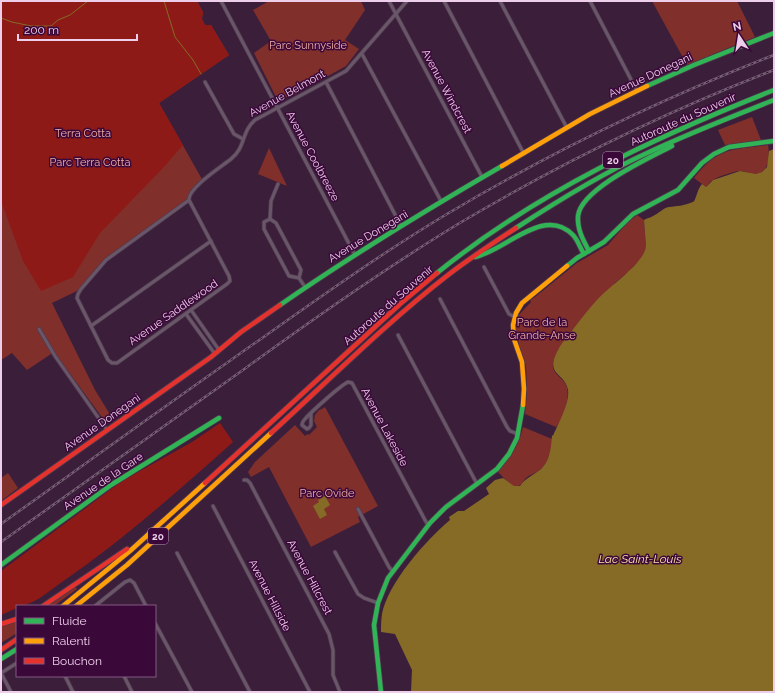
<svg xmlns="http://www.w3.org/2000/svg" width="775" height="693" font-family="Raleway,sans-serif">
<rect width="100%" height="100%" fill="#3b1f3a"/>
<g fill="#812f2a">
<polygon points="1,1 197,1 203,12 202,19 205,25 211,25 229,55 159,103 203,181 194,189 189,200 106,260 81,289 52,303 95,390 111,416 104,420 54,352 27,370 12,353 1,360"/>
<polygon points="269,1 361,1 365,10 345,40 359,49 346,66 290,97 276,97 254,53 271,41 253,10"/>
<polygon points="652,1 737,1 755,37 687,65"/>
<polygon points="752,117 761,140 725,145 718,130"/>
<path d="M768 145C770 155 769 173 756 174 751 174 745 171 740 171 735 171 717 177 713 180 710 181 708 185 706 187L694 178C718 147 732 150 768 145Z"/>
<polygon points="269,148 287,186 258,174"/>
<path d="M637 215 644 220 646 246V250L643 257 632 268 630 271 616 282 558 350C556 355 552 362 553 368 555 375 562 378 565 383 572 393 564 419 556 427L525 414 527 391 526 366 516 335V328L518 316 531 302 530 300 535 297 577 263 608 245 627 223Z"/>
<polygon points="325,407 378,506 358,517 360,522 311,547 269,467 251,477 248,472 255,462 295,425 305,436 308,434 309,435 317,427 314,421 315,415 319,410 322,409"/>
<path d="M523 427 552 439C553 451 548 465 537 472 534 474 529 475 526 478 523 481 521 488 514 486 509 484 502 476 498 472 510 458 519 445 523 427Z"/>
<polygon points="8,473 18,488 1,501 1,478"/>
<polygon points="75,587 77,589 54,606 46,606"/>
<polygon points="17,621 17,633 1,643 1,625"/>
</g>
<g fill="#8e1a17">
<polygon points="1,1 197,1 203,12 202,19 205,25 211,25 229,55 159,103 183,145 163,168 100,233 73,277 41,291 23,261 1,201"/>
<path d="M220 423 233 442C178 491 123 540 62 582 49 591 33 606 17 606V608L1 615V571L122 481 192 442Z"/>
</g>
<g fill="#866b27">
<path d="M774 149V692H411L412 670 395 634 381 632C381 626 381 620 382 614 388 583 426 540 450 520L449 517 458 511H464L489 494 486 488 495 480 503 478 514 486H520C525 479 530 477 537 472 550 464 551 449 552 435L553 436C558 424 570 403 568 390 565 372 544 376 558 350 562 342 569 335 574 328 581 319 588 310 596 301 608 287 645 263 646 246L644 220C647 218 650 218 653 216 658 214 663 208 669 207 678 206 683 206 693 202 696 201 697 189 702 184L706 187 713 180 740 171 756 174 762 172 767 167 769 151Z"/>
<polygon points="325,496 330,505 324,509 327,515 320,519 313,506 319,502 318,500"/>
</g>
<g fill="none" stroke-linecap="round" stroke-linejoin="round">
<g stroke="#866b27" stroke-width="1">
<polyline points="164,1 175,37 193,60 201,74"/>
<polyline points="1,18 12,22 31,26 51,26 58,20 70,15 88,1"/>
</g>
<g stroke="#503b50" stroke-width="4.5">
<g id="street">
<polyline points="221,1 355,255"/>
<polyline points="389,1 482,177"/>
<polyline points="444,1 524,154"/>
<polyline points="500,1 567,128"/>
<polyline points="590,1 637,91"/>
<polyline points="362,54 441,201"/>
<polyline points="205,82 234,134 243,139"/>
<polyline points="326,82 401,226"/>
<path d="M189 200 229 276 230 281 227 284 117 363H112L108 360 77 298 78 294 81 289 106 260 189 200C188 188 221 167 231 159 246 147 241 132 255 120L346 71 407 1"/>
<polygon points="270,219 276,223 301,270 299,278 289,276 264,229 264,222"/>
<polyline points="270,219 271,201 278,184"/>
<polyline points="484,267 509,314 515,317"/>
<polyline points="299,278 305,287"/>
<polyline points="440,299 507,427 510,431 518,434"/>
<polyline points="191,310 219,350"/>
<polyline points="186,314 215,354"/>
<polyline points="91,326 211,241"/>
<polyline points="39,329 55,356 107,430"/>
<polyline points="398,335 477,484"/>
<path d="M311 413V425L309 428 307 429 302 425C303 421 302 422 305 419 311 412 341 385 348 382L352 383 425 520 428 525"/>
<polyline points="244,480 247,480 250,483 329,634 333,650 333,675 340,692"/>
<polyline points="213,506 310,692"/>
<polyline points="358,509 389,567 393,572"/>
<polyline points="335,552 358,594 364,598 378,603"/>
<polyline points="177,553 250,692"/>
<polyline points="95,606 125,582 130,580 134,583 146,606"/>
<polyline points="155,623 192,692"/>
<polyline points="1,673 11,692"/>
<polyline points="1,673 17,663"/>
<polyline points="65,676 73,692"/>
<polyline points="124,676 132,692"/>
</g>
</g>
<g stroke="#503b50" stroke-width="6">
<g id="fast">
<polyline points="647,86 694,65 774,33"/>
<path d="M516 228C556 202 601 174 645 154 687 134 731 117 774 100"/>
<path d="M589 251C583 240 577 229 578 216 581 189 649 158 672 146"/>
<path d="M475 257C505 251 544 205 573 235 578 240 580 248 584 254"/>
<polyline points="567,266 577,258 604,242 633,214 678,190 702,163 714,154 729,147 774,141"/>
<path d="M437 273C537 192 655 137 774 90"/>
<path d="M280 305C352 255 426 210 502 166"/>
<polyline points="1,565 111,485 219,418"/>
<polyline points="1,659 17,649"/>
<polyline points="381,692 374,625 378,603 388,578 430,523 446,507 497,469 509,454 517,438 523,405"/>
</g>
</g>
<g stroke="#503b50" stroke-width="6">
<g id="slow">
<polyline points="502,166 590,114 647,86"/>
<polyline points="523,405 524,389 522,362 514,339 513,325 516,313 522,303 567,266"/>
<polyline points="63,606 130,551 205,483"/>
<polyline points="76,606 127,565 271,433"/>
</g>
</g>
<g stroke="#503b50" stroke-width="6">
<g id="jam">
<path d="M271 433C329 380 386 323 448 275 470 258 493 243 516 228"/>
<polyline points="205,483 400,304 437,273"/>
<polyline points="1,505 211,357 241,332 280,305"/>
<polyline points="43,606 127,549"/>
<polyline points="1,624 17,619"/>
<polyline points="1,650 17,639"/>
</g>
</g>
<use href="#street" stroke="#6a5669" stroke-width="3"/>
<use href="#fast" stroke="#30b455" stroke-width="4.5"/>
<use href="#slow" stroke="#ff9f0a" stroke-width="4.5"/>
<use href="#jam" stroke="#e5322d" stroke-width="4.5"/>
<g stroke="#736072" stroke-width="2.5">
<g id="rail">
<path d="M1 524C78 469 154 414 231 360 302 310 372 259 447 214 551 152 661 99 774 55"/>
<path d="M1 542C82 485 162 427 243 370 313 319 384 269 458 224 559 164 665 112 774 70"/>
</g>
</g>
<use href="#rail" stroke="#3b083a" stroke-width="1" stroke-dasharray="3" stroke-linecap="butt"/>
</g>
<g text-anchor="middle" stroke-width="3" stroke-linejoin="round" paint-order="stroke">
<g fill="#3b083a" stroke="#b893b6" stroke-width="1">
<rect x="603" y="152" width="20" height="16" rx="3"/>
<rect x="148" y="528" width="20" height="16" rx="3"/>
</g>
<g font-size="10" font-weight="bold" fill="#eecfeb">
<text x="613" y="164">20</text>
<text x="158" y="540">20</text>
</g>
<g font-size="11" fill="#f1b0a6" stroke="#3b083a">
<text x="308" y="49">Parc Sunnyside</text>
<text x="83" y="137">Terra Cotta</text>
<text x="90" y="166">Parc Terra Cotta</text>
<text x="542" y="326">Parc de la<tspan x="542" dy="13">Grande-Anse</tspan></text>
<text x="327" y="497">Parc Ovide</text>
</g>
<g font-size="11" fill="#eecfeb" stroke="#3b083a">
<text transform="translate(650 75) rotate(-25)" y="4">Avenue Donegani</text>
<text transform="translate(447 91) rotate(62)" y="4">Avenue Windcrest</text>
<text transform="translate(287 93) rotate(-29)" y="4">Avenue Belmont</text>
<text transform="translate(683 119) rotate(-24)" y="4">Autoroute du Souvenir</text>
<text transform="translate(313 156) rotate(62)" y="4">Avenue Coolbreeze</text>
<text transform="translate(368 236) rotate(-31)" y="4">Avenue Donegani</text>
<text transform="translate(388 305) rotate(-41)" y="4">Autoroute du Souvenir</text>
<text transform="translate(173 312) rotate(-35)" y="4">Avenue Saddlewood</text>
<text transform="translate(102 422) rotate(-35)" y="4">Avenue Donegani</text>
<text transform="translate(385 427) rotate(62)" y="4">Avenue Lakeside</text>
<text transform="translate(103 481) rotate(-34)" y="4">Avenue de la Gare</text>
<text transform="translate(310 577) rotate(62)" y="4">Avenue Hillcrest</text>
<text transform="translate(270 595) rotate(63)" y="4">Avenue Hillside</text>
</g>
<g font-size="12" font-style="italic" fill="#f9e2a8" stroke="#3b083a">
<text x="640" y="563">Lac Saint-Louis</text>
</g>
</g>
<rect width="775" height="693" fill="none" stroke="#eecfeb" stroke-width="4"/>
<rect x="16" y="605" width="140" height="72" fill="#3b083a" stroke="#835881"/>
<rect x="24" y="618" width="20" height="6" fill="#30b455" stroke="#835881"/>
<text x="52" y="625" font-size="12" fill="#eecfeb">Fluide</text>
<rect x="24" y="638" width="20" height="6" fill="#ff9f0a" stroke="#835881"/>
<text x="52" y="645" font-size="12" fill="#eecfeb">Ralenti</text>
<rect x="24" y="658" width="20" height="6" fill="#e5322d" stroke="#835881"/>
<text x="52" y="665" font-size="12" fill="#eecfeb">Bouchon</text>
<g transform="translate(739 36) rotate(348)" stroke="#3b083a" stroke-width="3" paint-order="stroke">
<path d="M0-3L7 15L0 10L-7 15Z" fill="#eecfeb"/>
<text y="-6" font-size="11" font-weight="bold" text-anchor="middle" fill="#eecfeb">N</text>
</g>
<path d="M18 34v6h119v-6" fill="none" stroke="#eecfeb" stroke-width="2"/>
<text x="24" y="34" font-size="12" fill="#eecfeb" stroke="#3b083a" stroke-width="3" paint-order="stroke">200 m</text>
</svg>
